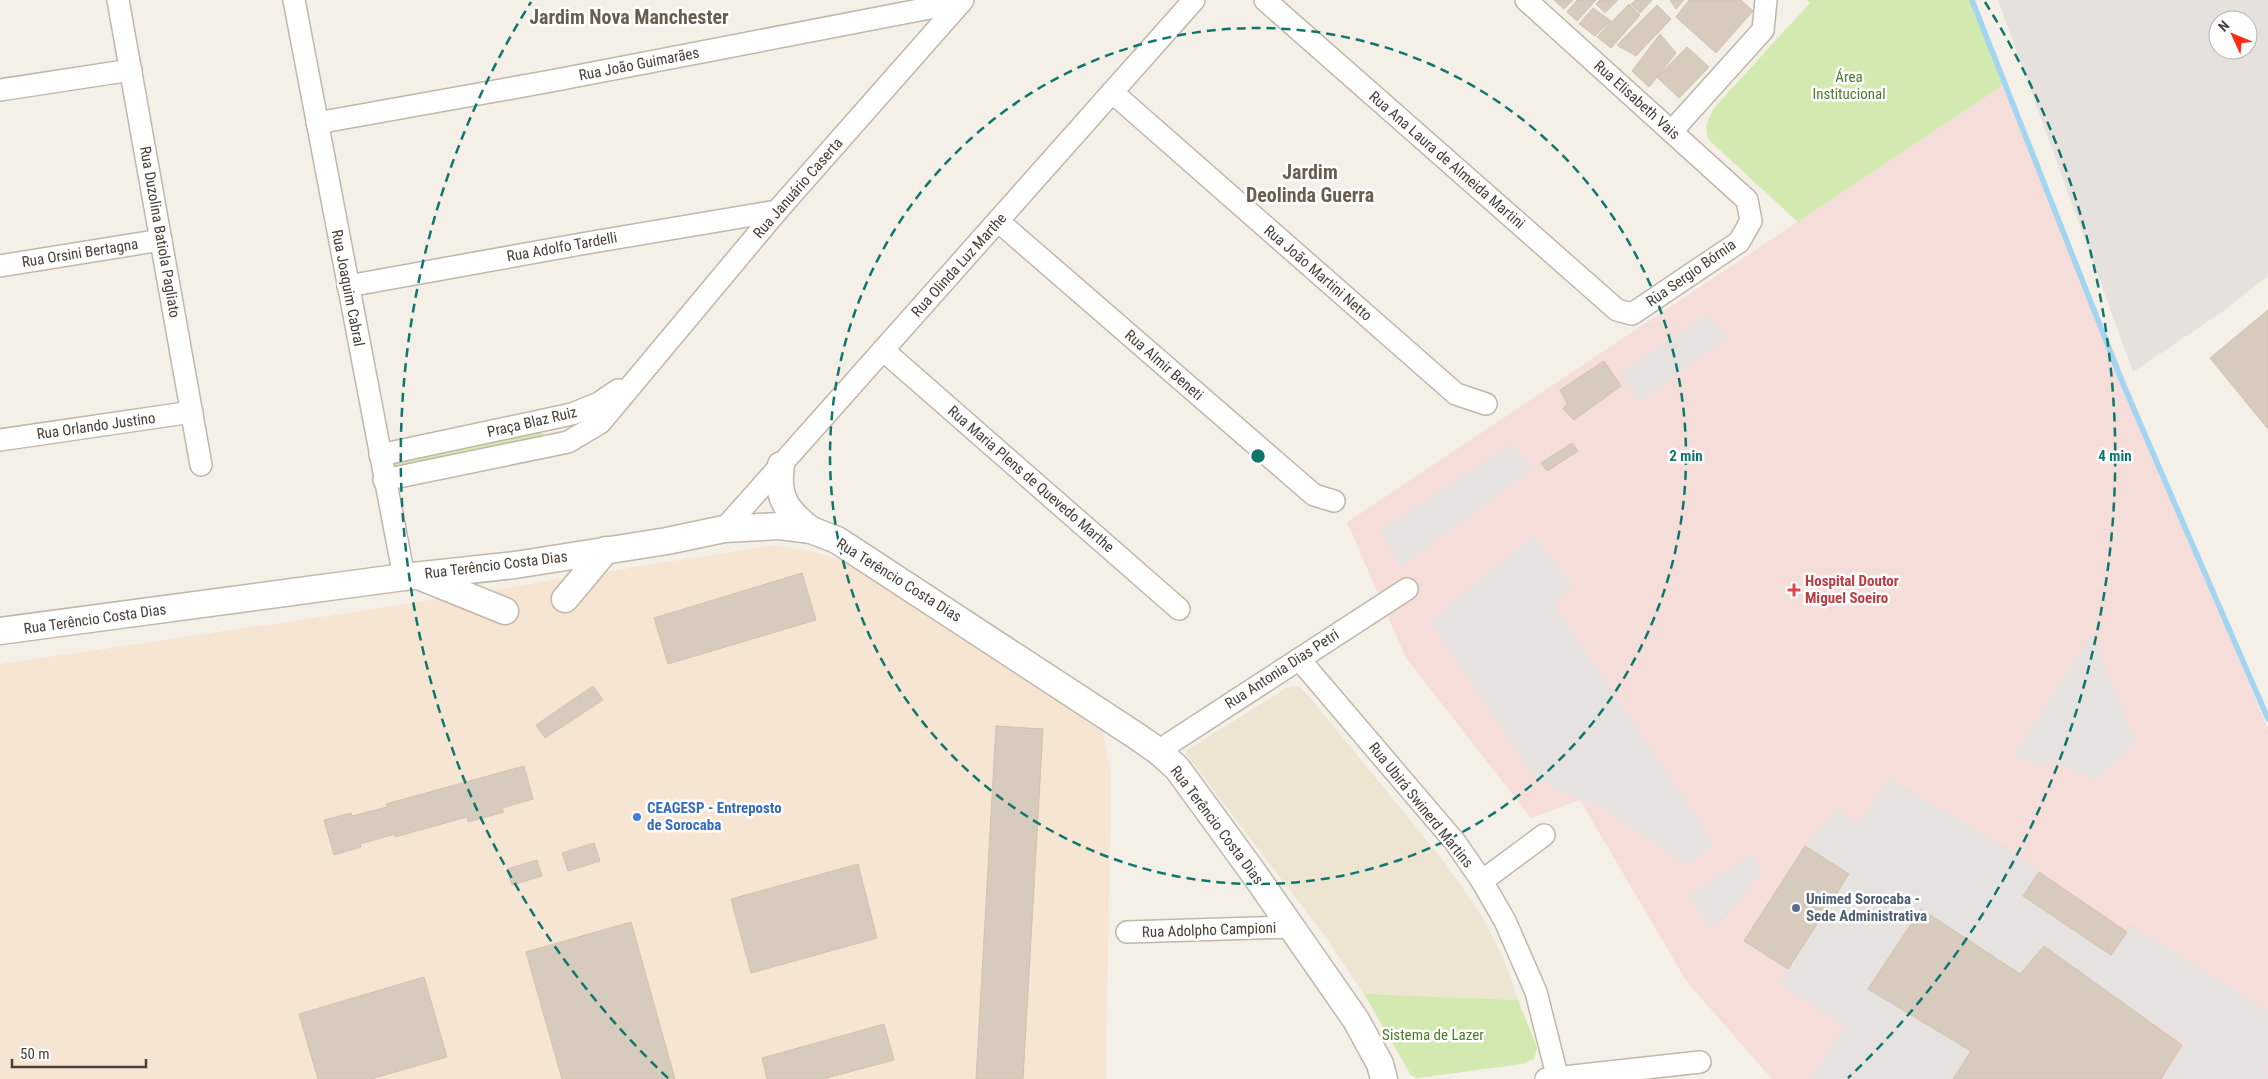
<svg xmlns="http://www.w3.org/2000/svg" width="2268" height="1079" font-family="'Roboto Condensed',sans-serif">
<rect width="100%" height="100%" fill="#f4efe7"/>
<polygon fill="#f6e5d2" points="774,545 815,552 858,565 1103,732 1111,775 1106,1079 0,1079 0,664 342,614"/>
<path fill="#e6e1dc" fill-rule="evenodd" d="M1998 0H2268V276L2222 312 2133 372ZM2218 20H2248V50H2218Z"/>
<polygon fill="#ede4d1" points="1290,686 1300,687 1307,694 1442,859 1484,919 1505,962 1518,1000 1364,994 1327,939 1187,755 1187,750"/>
<polygon fill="#f5ddda" points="2005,84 2268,730 2268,1079 1772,1079 1687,982 1580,800 1531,818 1406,658 1347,522"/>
<g fill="#d2e9af">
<path d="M1807 0H1972L2005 84 1798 222 1709 140C1703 127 1708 119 1715 107L1810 3Z"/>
<polygon points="539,430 544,435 544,440 393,471 392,462"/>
<polygon points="1364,994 1518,1000 1537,1048 1534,1059 1522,1064 1417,1078 1411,1075"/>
</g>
<g fill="#e5e2df">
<polygon points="1706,315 1729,337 1639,402 1620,372"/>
<polygon points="1512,443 1533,469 1400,567 1380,530"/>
<polygon points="1534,535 1573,587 1553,603 1715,844 1688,866 1596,804 1564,793 1535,778 1430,621"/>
<polygon points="2092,634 2136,742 2097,780 2049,761 2044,767 2014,754"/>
<polygon points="1887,778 2012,851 2039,872 2023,896 2111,955 2131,925 2268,1011 2268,1066 2265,1071 2268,1073 2268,1079 2163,1079 2185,1043 2096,984 2020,974 1921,909 1971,1051 1953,1079 1811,1079 1844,1026 1779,984 1849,875 1805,846 1837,809 1860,824"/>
<polygon points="1752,854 1763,871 1724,918 1710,928 1689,895"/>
</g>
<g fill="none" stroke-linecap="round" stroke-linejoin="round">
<polyline stroke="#a2d5f2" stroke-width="5.5" points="1972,0 2123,384 2268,719"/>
</g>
<g fill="#d6cbbc" stroke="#d1c2af">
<polygon points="1554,0 1573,0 1564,9"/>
<polygon points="1577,0 1596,0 1577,21 1567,12"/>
<polygon points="1600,0 1618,0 1605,13 1596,4"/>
<polygon points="1636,0 1652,0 1640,13 1631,4"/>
<polygon points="1670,0 1684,0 1676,9"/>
<polygon points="1689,0 1741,0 1753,11 1716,53 1676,17"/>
<polygon points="1629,4 1640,15 1611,48 1597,37"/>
<polygon points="1657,5 1671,19 1636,56 1617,45"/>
<polygon points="1593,8 1611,21 1595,36 1579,24"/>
<polygon points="1660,34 1676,53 1649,87 1632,71"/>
<polygon points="1687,47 1709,67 1679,98 1657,77"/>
<polygon points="2268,310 2268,429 2210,358"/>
<polygon points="1604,361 1621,386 1574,420 1563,409 1567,403 1560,390"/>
<polygon points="1572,443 1578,451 1547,471 1541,463"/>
<polygon points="802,573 816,620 668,664 654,618"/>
<polygon points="593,686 603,700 545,738 536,725"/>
<polygon points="996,726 1043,729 1023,1079 976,1079"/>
<polygon points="524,766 533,799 502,808 504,812 468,822 467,817 395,837 395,834 360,844 361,847 334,855 324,820 351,813 352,816 387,807 386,804"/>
<polygon points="594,843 600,861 568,871 562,853"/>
<polygon points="1805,846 1849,874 1788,969 1744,941"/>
<polygon points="537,860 542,876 512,885 507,869"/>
<polygon points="858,864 877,938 751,973 731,899"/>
<polygon points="2039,872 2127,932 2111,955 2023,896"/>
<polygon points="1921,909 2020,974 2044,946 2182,1045 2161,1079 1953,1079 1971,1051 1868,989"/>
<polygon points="631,922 675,1079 562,1079 526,952"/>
<polygon points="424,977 447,1057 371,1079 318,1079 299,1014"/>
<polygon points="884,1024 894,1060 823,1079 767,1079 762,1058"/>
</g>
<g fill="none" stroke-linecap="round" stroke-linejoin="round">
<g stroke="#c0b7a9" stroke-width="24">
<g id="minor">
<polyline points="118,0 201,465"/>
<polyline points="294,0 404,577"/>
<polyline points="1265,0 1617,310 1632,314 1739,242 1751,221 1747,200 1526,0"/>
<polyline points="0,90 131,70"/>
<polyline points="1112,92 1456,394 1486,404"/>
<polyline points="317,123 551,81 961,2"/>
<polyline points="1672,131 1763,30 1766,0"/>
<polyline points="998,221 1314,495 1334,501"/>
<polyline points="0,266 161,240"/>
<polyline points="348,286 581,244 777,211"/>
<polyline points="883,350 1179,609"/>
<polyline points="0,440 192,412"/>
<polyline points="380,455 572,414 599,403 618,390"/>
<polyline points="384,480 568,442 600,423 777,211 963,0"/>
<polyline points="724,529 1194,0"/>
<polyline points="1299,659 1455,842 1482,881 1505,921 1536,992 1558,1079"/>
<polyline points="1158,751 1407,589"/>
<polyline points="1482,881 1544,835"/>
<polyline points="1127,932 1292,927"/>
<polyline points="1546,1079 1700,1062"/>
</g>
</g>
<g stroke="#c0b7a9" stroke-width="29">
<g id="tertiary">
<path d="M781 465C776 497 786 511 811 530"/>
<polyline points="421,577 505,611"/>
<polyline points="565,599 606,550"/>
<polyline points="0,631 404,577 515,565 667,541 724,529 780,526 811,530 837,540 1135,735 1158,751 1177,768 1255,875 1356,1020 1380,1064 1384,1079"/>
</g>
</g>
<use href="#minor" stroke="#fff" stroke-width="21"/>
<use href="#tertiary" stroke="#fff" stroke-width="26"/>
</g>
<g fill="none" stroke="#0f766e" stroke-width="2.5" stroke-dasharray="9 6">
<circle cx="1258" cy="456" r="428"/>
<path d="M668 1078A857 857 0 0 1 531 2M1985 2A857 857 0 0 1 1848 1078"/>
</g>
<path fill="#e0444e" stroke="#fff" stroke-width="2" d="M1791.5 582.5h5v5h5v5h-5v5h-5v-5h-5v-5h5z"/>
<circle fill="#3f7fe0" stroke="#fff" stroke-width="2" cx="637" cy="817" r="5"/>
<circle fill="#5c6f8a" stroke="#fff" stroke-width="2" cx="1796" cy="908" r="5"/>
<g text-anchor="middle" stroke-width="5" stroke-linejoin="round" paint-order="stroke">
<g font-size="15" fill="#474036" stroke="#fff">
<text transform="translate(639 64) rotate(-11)" y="5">Rua João Guimarães</text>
<text transform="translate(1637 100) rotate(42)" y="5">Rua Elisabeth Vais</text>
<text transform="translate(1447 160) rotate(41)" y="5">Rua Ana Laura de Almeida Martini</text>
<text transform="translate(798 188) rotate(-49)" y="5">Rua Januário Caserta</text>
<text transform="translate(160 232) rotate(80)" y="5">Rua Duzolina Batiola Pagliato</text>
<text transform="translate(562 247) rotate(-10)" y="5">Rua Adolfo Tardelli</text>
<text transform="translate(80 253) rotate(-9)" y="5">Rua Orsini Bertagna</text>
<text transform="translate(959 265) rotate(-48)" y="5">Rua Olinda Luz Marthe</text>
<text transform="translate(1318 273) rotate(41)" y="5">Rua João Martini Netto</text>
<text transform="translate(1691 273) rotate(-35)" y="5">Rua Sergio Bórnia</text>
<text transform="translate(348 288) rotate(79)" y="5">Rua Joaquim Cabral</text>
<text transform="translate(1164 365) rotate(41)" y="5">Rua Almir Beneti</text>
<text transform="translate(532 422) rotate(-13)" y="5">Praça Blaz Ruiz</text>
<text transform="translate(96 426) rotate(-8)" y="5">Rua Orlando Justino</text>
<text transform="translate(1031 479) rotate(41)" y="5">Rua Maria Plens de Quevedo Marthe</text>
<text transform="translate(496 565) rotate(-7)" y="5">Rua Terêncio Costa Dias</text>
<text transform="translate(899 580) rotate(32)" y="5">Rua Terêncio Costa Dias</text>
<text transform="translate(95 619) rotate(-8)" y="5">Rua Terêncio Costa Dias</text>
<text transform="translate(1282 669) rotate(-33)" y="5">Rua Antonia Dias Petri</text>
<text transform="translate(1421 805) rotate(51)" y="5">Rua Ubirá Swinerd Martins</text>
<text transform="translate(1217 825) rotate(53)" y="5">Rua Terêncio Costa Dias</text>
<text transform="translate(1209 930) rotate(-2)" y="5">Rua Adolpho Campioni</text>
</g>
<g font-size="15" fill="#4b7b28" stroke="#fff">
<text x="1849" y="82">Área<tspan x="1849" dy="17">Institucional</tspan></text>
<text x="1433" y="1040">Sistema de Lazer</text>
</g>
<g font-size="15" font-weight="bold" fill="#be3a42" stroke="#fff" text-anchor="start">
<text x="1805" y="586">Hospital Doutor<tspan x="1805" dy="17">Miguel Soeiro</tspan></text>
</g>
<g font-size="15" font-weight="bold" fill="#366cbe" stroke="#fff" text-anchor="start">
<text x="647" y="813">CEAGESP - Entreposto<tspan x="647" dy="17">de Sorocaba</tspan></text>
</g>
<g font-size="15" font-weight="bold" fill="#4e5e75" stroke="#fff" text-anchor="start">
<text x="1806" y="904">Unimed Sorocaba -<tspan x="1806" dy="17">Sede Administrativa</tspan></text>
</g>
<g font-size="20" font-weight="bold" fill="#6a5d4d" stroke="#fff">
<text x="629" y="24">Jardim Nova Manchester</text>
<text x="1310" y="179">Jardim<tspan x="1310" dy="23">Deolinda Guerra</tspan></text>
</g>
</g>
<circle cx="1258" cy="456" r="8" fill="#0f766e" stroke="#fff" stroke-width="2.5"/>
<g font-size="15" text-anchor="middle" font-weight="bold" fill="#0f766e" stroke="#fff" stroke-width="5" stroke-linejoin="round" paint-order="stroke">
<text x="1686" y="461">2 min</text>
<text x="2115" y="461">4 min</text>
</g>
<g transform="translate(2233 35) rotate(314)"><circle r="24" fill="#ffffff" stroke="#b5b3af"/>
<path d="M0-4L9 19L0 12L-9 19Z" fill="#fe2c14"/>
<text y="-8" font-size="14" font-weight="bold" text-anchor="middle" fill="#474036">N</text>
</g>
<path d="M12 1059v8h134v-8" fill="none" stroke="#474036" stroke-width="2.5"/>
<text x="20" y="1059" font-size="15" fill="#474036" stroke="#ffffff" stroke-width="4" paint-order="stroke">50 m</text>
</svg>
